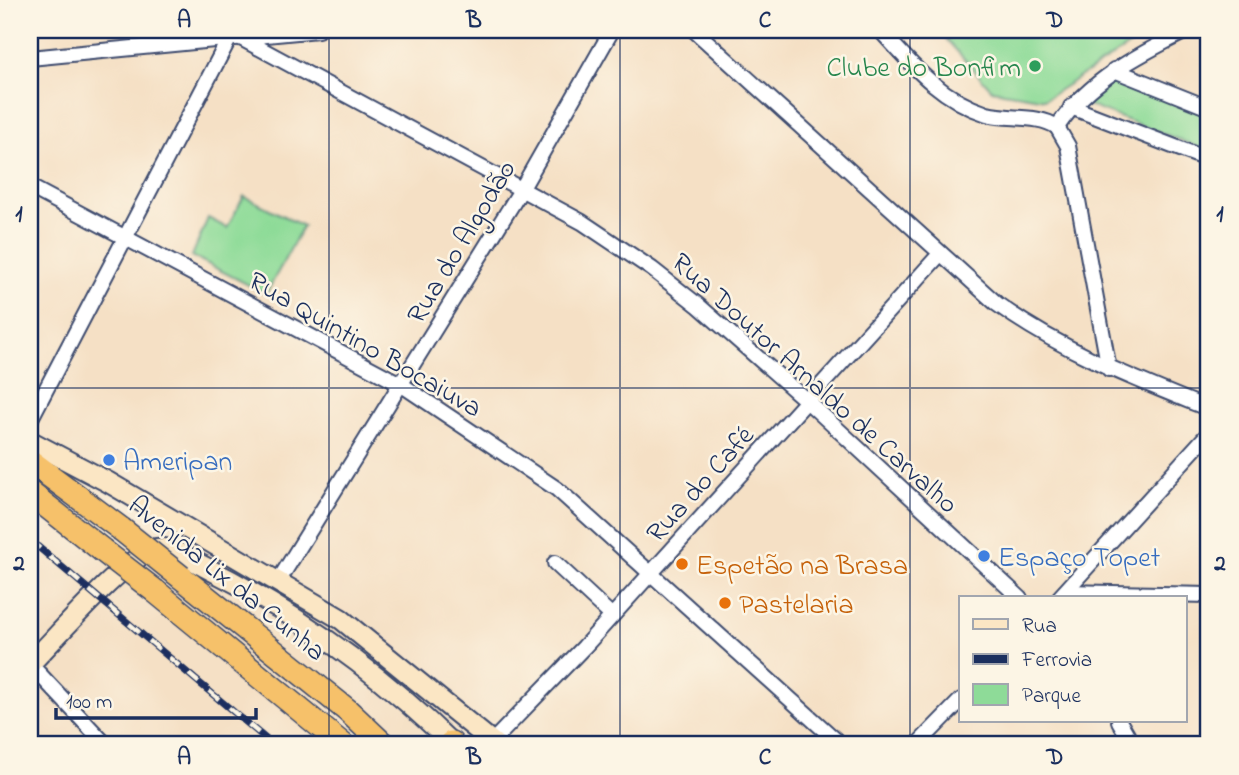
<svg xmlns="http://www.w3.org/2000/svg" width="1239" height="775" font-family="'Indie Flower',sans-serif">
<rect width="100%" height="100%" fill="#fcf5e5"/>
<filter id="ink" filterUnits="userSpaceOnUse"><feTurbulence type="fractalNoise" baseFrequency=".0143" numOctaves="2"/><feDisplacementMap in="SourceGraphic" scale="14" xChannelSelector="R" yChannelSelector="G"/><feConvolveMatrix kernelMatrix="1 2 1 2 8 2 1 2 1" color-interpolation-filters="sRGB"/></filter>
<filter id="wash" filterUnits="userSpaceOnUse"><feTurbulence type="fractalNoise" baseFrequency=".00686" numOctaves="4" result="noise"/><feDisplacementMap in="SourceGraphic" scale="28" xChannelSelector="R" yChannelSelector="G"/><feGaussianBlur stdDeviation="1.57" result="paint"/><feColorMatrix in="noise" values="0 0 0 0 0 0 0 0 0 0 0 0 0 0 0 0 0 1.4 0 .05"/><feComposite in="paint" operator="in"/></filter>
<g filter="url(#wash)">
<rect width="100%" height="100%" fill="#f5e0c5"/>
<g fill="#8edb98" stroke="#54857b" stroke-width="2">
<polygon points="938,30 1154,30 1045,99 992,90"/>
<polygon points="1116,78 1209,114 1209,151 1084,104"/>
<polygon points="244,196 303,226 266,294 192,256 208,218 227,228"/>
</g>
</g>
<g filter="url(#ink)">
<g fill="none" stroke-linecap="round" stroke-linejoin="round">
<g stroke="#3c4a6d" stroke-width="18">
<g id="minor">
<path d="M694 30 997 304C1062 351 1135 379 1209 409"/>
<path d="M880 30C911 64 941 100 987 114 1009 120 1038 114 1057 127 1089 80 1138 55 1188 30"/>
<polyline points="237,36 582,222 652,269 699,306 807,401 1020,598"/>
<polyline points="30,58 318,30"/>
<polyline points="1114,70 1209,108"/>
<polyline points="1071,107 1209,160"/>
<polyline points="1057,127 1068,146 1109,369"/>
<polyline points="30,187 402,385 557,489 841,745"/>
<polyline points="30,420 230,37"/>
<polyline points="555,563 612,616"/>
<polyline points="279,580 521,190 612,30"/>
<polyline points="1065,592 1209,595"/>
<polyline points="1059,598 1209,433"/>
<polyline points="30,664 106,745"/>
<polyline points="1119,721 1133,745"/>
<polyline points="489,745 584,647 940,254"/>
<polyline points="917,745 961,700"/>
</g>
</g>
<g stroke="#3c4a6d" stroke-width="23">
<g id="secondary">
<polyline points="30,441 108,482 341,619 496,745"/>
<path d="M30 664C54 640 126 557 154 549 170 545 190 559 203 566 295 612 380 673 453 745"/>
</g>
</g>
<g stroke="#3c4a6d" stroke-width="26">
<g id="trunk">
<polyline points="30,461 121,529"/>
<polyline points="30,493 102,550"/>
<polyline points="181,577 347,710 384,745"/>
<polyline points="155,591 343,745"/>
<polyline points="451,745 451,743"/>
</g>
</g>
<use href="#minor" stroke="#fff" stroke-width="14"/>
<use href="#secondary" stroke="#fbe6c4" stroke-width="19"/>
<use href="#trunk" stroke="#f6c16b" stroke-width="23"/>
<g stroke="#1b2f5e" stroke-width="7">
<polyline id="rail" points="30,540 273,745"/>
</g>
<use href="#rail" stroke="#fcf5e5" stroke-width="4.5" stroke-dasharray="13" stroke-linecap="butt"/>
<g stroke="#3c4a6d" stroke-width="26" stroke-linecap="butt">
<g id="trunk-bridge">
<polyline points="121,529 181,577"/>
<polyline points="102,550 155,591"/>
</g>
</g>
<use href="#trunk-bridge" stroke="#f6c16b" stroke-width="23"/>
</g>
</g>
<path fill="none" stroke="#1b2f5e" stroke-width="2" stroke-opacity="0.55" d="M329 30V745M620 30V745M910 30V745M30 388H1209"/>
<circle fill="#2e9e5b" stroke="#fcf5e5" stroke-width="2.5" cx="1035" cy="66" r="7"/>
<g fill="#3f7fe0" stroke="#fcf5e5" stroke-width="2.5">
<circle cx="109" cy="460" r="7"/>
<circle cx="984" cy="556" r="7"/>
</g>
<g fill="#e8710a" stroke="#fcf5e5" stroke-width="2.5">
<circle cx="682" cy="564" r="7"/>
<circle cx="725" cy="603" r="7"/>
</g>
<g text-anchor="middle" stroke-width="5" stroke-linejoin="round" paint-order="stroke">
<g font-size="28" fill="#27864d" stroke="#fcf5e5" text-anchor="end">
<text x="1021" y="76">Clube do Bonfim</text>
</g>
<g font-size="28" fill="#1b2f5e" stroke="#fcf5e5">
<text transform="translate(460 241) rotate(-59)" y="10">Rua do Algodão</text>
<text transform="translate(366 343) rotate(30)" y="10">Rua Quintino Bocaiuva</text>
<text transform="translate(816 382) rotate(42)" y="10">Rua Doutor Arnaldo de Carvalho</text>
<text transform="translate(699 483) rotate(-48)" y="10">Rua do Café</text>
<text transform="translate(228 577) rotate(39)" y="10">Avenida Lix da Cunha</text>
</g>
<g font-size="28" fill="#366cbe" stroke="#fcf5e5" text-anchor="start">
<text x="123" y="470">Ameripan</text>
<text x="998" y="566">Espaço Topet</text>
</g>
<g font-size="28" fill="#c56008" stroke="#fcf5e5" text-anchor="start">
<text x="696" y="574">Espetão na Brasa</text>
<text x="739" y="613">Pastelaria</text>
</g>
</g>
<rect width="1239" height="775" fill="none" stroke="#fcf5e5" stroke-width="77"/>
<rect x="959" y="596" width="228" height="126" fill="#fcf5e5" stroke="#a2a6af" stroke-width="2"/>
<rect x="973" y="619" width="35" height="10" fill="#fbe6c4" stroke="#a2a6af" stroke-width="2"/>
<text x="1022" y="632" font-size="21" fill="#1b2f5e">Rua</text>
<rect x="973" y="654" width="35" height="10" fill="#1b2f5e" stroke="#a2a6af" stroke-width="2"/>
<text x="1022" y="666" font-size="21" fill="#1b2f5e">Ferrovia</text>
<rect x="973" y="684" width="35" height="21" fill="#8edb98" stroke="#a2a6af" stroke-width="2"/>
<text x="1022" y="702" font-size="21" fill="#1b2f5e">Parque</text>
<path d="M56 708v10h200v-10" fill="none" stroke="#1b2f5e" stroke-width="3.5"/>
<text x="66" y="708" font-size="21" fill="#1b2f5e" stroke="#fcf5e5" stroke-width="5" paint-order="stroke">100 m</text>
<rect x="38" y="38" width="1162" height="698" fill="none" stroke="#1b2f5e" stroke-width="2.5"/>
<g font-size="23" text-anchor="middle" font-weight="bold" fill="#1b2f5e">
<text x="184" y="27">A</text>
<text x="474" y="27">B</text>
<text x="765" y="27">C</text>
<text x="1055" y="27">D</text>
<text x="19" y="221">1</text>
<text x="1220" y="221">1</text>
<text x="19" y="570">2</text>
<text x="1220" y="570">2</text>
<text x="184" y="764">A</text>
<text x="474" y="764">B</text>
<text x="765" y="764">C</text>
<text x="1055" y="764">D</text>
</g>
</svg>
